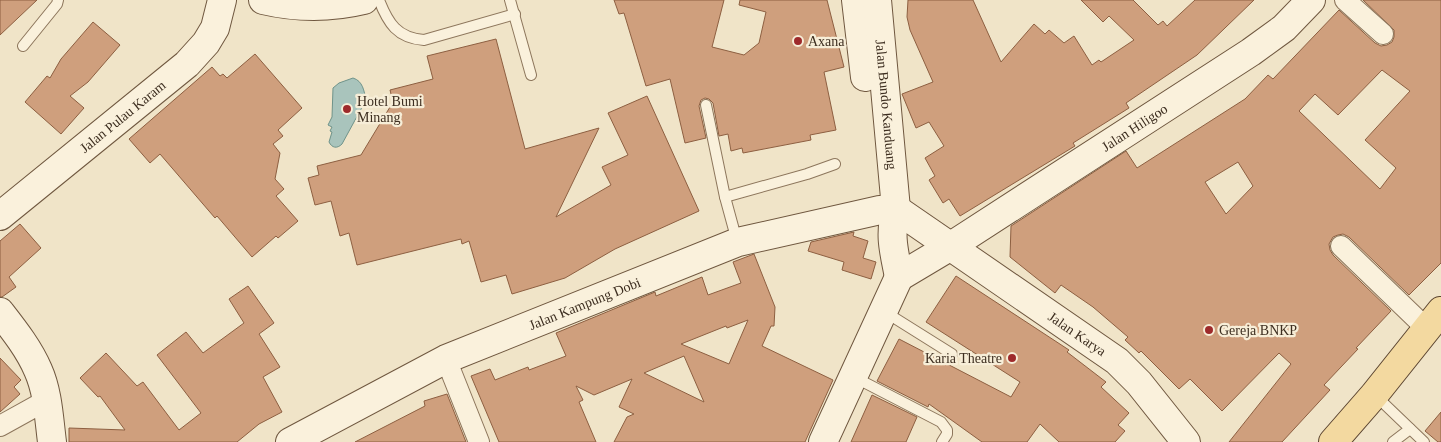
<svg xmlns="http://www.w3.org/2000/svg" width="1441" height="442" font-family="Georgia,serif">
<rect width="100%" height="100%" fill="#f0e4c8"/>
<path fill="#a9c4bc" stroke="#6f938a" d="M353 78C363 81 364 91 366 100L342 144C337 149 332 148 329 142L332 132 330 131 332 127 328 125 332 117 333 88 339 83Z"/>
<g fill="#cf9f7d" stroke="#8d5f41" fill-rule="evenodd">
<polygon points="0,0 37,0 0,35"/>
<polygon points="614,0 724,0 712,47 744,55 759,43 766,12 739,5 740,0 827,0 844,67 824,72 836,130 810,135 811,140 743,153 742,148 731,151 728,134 719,136 713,103 709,99 705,98 701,100 699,106 706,138 685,143 670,79 646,86 624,13 619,14"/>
<polygon points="908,0 973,0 1001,62 1034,24 1045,34 1049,30 1064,43 1074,36 1092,65 1099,60 1101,62 1134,40 1109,16 1103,22 1081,0 1133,0 1158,25 1163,21 1167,26 1195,0 1254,0 1197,55 1126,103 1129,108 1073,143 1075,146 960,216 949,199 943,203 929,180 935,176 925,158 944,146 929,122 916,128 902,94 933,82 910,30 907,17"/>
<path d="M1363 0H1441V263L1409 295 1349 237 1343 234 1338 235 1333 237 1329 244 1330 250 1333 255 1391 311 1356 348 1358 349 1324 385 1330 390 1282 442H1229L1291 364 1279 353 1222 411 1190 379 1179 389 1141 351 1139 353 1125 340 1128 337 1093 307 1061 285 1055 293 1010 257 1011 226 1126 151 1137 168 1245 99 1268 75 1273 79 1339 10 1375 43 1381 46 1387 45 1392 42 1394 37V30ZM1382 70 1410 91 1365 140 1396 168 1380 189 1299 111 1315 94 1338 115ZM1238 162 1253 186 1226 214 1205 182Z"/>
<polygon points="93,22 120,45 88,82 70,96 84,108 61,134 25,102 47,76 50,78 61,59"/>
<polygon points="496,39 525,149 599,128 556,217 611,185 602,167 628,155 608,113 647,96 699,211 615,249 565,278 512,294 506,275 481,282 469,241 462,244 461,239 357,265 349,233 340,236 331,201 315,205 308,178 319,175 317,166 361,155 393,102 390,90 433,79 427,56"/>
<polygon points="255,54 302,108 278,130 283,136 273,144 280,153 275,179 284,189 276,196 298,221 278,238 276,236 252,257 217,216 215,218 160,154 150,163 129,139 212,67 220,76 223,74 227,78"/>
<polygon points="20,224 41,248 9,277 16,287 2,297 0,297 0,241"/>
<polygon points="854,232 853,236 868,241 863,258 876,262 871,279 842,270 844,262 808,251 811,242"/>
<path d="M754 254 775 307 774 326H771L762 346 833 380 805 442H614L627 417 634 414 619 407 632 379 594 395 576 386 583 400 579 402 596 442H499L471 376 490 369 495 380 528 367 529 370 566 356 556 333 655 292 656 296 702 277 708 295 741 283 733 262ZM748 320 729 364 681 344 726 326 727 328ZM684 356 704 402 644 373Z"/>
<polygon points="956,276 1069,350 1067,352 1106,382 1101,387 1129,413 1118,425 1125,431 1115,442 1059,442 1040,424 1027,442 982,442 929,404 928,407 877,381 899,339 1011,397 1020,382 926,322"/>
<polygon points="248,286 274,323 259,334 280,367 263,377 282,412 259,424 237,442 69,442 69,428 125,430 100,396 98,397 80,378 106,353 137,386 143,382 179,430 201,413 157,355 186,332 203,353 244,323 229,299"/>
<polygon points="0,358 21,380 14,387 20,394 0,412"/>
<polygon points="447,394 466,442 355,442 425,406 424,401"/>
<polygon points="872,395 917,417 906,442 851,442"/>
<polygon points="1441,412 1441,442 1438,442 1425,431"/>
</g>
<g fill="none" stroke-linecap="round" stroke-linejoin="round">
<g stroke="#8d765c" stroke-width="12">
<g id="lane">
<path d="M379 0C388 23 397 38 424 40L515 14"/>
<polyline points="510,0 531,75"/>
<polyline points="23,46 57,4 58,0"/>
<polyline points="706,105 725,197 737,241"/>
<polyline points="725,197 807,174 835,164"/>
<polyline points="885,312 952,354"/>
<polyline points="854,377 941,422 947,430 947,434 942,442"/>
<polyline points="1376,396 1424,442"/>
<polyline points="1393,442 1410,429"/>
</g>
</g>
<g stroke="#8d765c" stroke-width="22">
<g id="street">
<polyline points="1345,0 1383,34"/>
<polyline points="1341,246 1426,328"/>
<polyline points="446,359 479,442"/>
<polyline points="0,426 47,400"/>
</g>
</g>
<g stroke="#6f573f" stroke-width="30">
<g id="secondary">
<path d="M263 0C297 8 331 8 364 0"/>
<polyline points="856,0 865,77"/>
<path id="s1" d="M877 0 896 209C889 236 894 251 899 277"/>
<path id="s2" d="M896 209 1117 361 1139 383 1186 442"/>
<path id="s3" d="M0 216 187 64 206 43 215 28 222 0"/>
<path id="s4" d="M899 277 951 246 1251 52 1284 28 1311 0"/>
<path d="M0 312C14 330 29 349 38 370 48 392 49 419 52 442"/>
<path id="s5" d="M290 442 446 359 738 242 880 210 896 209"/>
<polyline points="823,442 899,277"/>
</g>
</g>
<g stroke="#5b4430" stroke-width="30">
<polyline id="primary" points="1333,442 1374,395 1441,311"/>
</g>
<use href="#lane" stroke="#faf1dc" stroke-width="10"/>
<use href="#street" stroke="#faf1dc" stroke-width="20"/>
<use href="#secondary" stroke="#faf1dc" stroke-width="28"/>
<use href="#primary" stroke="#f3d9a0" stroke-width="28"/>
</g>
<g fill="#9e2a2b" stroke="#f7eed8" stroke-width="2">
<circle cx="798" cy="41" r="5"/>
<circle cx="347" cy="109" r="5"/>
<circle cx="1209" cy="330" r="5"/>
<circle cx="1012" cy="358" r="5"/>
</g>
<g text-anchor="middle" stroke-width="4.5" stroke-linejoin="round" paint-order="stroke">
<g font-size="14" fill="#3d2e20" stroke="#f7eed8" text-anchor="start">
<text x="808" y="46">Axana</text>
<text x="357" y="106">Hotel Bumi<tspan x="357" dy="16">Minang</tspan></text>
<text x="1219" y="335">Gereja BNKP</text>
<text x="1002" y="363" text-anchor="end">Karia Theatre</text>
</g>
<g font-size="14" fill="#3d2e20" stroke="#f7eed8">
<text dy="5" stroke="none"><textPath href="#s1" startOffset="105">Jalan Bundo Kanduang</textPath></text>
<text dy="5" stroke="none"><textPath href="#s3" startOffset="158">Jalan Pulau Karam</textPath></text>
<text dy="5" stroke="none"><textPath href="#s4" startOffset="279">Jalan Hiligoo</textPath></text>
<text dy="5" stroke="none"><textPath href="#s5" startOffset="326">Jalan Kampung Dobi</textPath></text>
<text dy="5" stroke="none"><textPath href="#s2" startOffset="220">Jalan Karya</textPath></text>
</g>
</g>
</svg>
